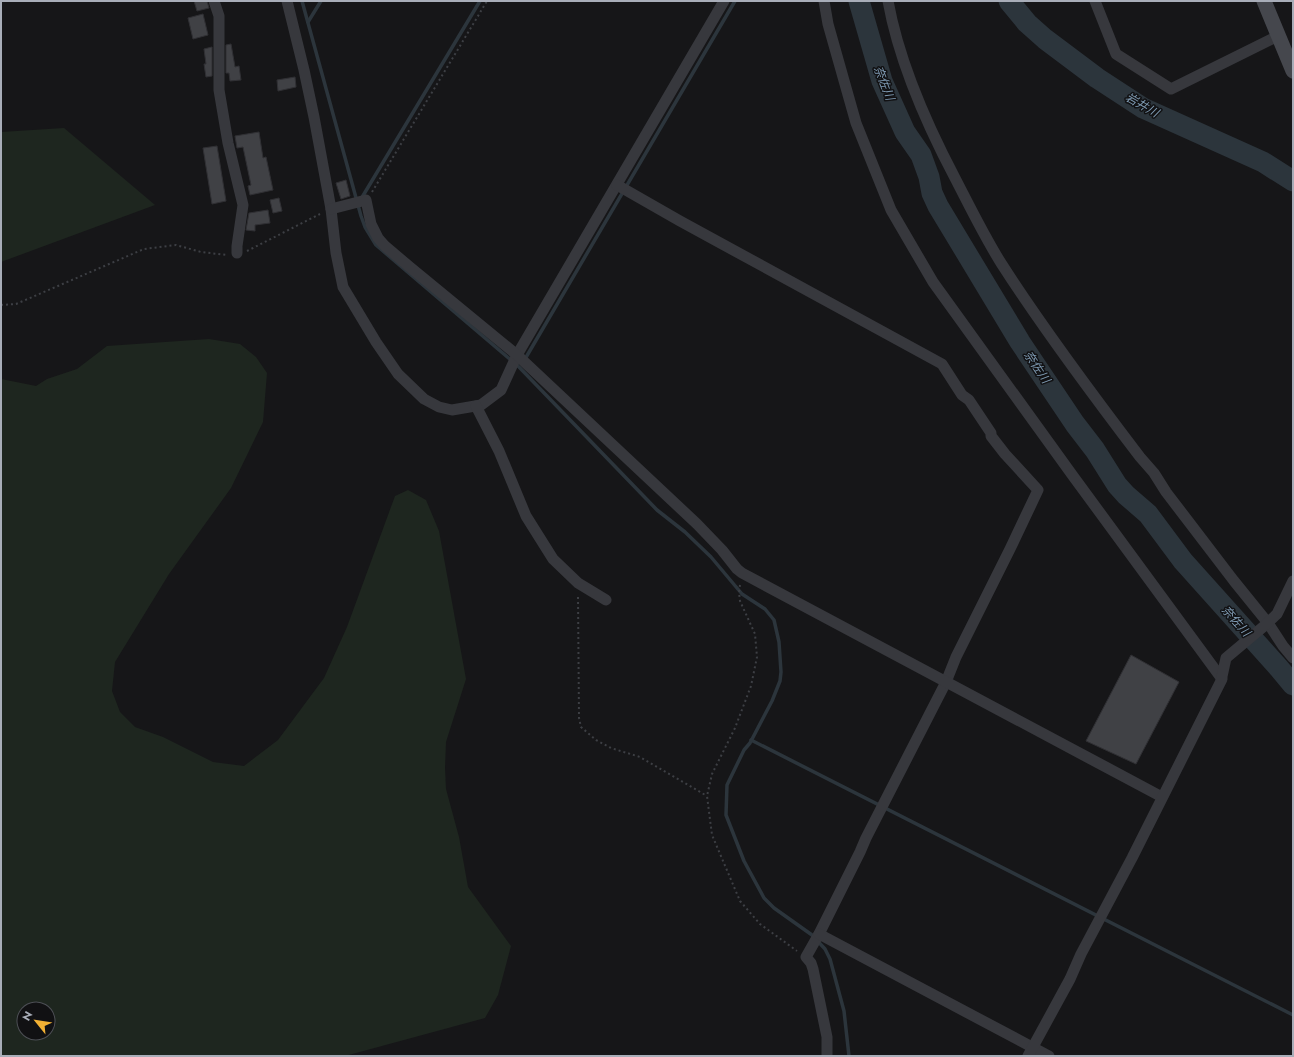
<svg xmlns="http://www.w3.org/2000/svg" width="1294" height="1057" font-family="Jost,'Noto Sans JP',sans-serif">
<rect width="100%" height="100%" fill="#161618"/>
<g fill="#1e261f" fill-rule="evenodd">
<polygon points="64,128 155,205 1,262 1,132"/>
<path d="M209 339 240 344 256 357 267 373 263 422 231 488 169 574 115 662 112 691 120 712 135 727 163 737 213 762 244 766 278 740 324 678 347 627 395 496 408 490 426 500 439 531 466 679 446 742 445 768 446 789 459 837 468 887 511 946 498 995 485 1018 345 1056H1V379L36 386 47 379 77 369 107 346ZM24 1009H48V1033H24Z"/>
</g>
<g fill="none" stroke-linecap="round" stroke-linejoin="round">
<g stroke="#2c353c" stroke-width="3.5">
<polyline points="302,1 361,216 365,227 376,245 519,367 657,510 685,532 711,557 742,594 765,609 774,620 779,642 781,672 780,681 772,701 750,743 744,750 727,785 726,815 744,861 764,898 774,908 812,935 825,949 830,959 844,1011 849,1056"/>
<polyline points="308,22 321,1"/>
<polyline points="361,199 480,1"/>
<polyline points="525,359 735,1"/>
<polyline points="751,740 1293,1015"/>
</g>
<g stroke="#2c353c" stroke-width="21">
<polyline points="859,1 882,81 905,132 921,155 929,177 932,193 938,206 1020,342 1075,424 1095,450 1117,485 1126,495 1148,514 1183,561 1278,667 1293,685"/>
<polyline points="1009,1 1027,23 1045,39 1097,78 1143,108 1263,162 1293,181"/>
</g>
</g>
<g fill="#404145" stroke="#303034">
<polygon points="194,1 207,1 209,8 197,11"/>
<polygon points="203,14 208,35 193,39 188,18"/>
<polygon points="231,44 235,67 239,66 241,80 230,81 229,73 226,73 226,45"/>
<polygon points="212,47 212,76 206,77 204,64 206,64 204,49"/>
<polygon points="295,77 296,87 278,91 277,80"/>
<polygon points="259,132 263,158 266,157 273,190 250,195 248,186 251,185 243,147 237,148 235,136"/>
<polygon points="217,146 226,201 212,204 203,148"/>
<polygon points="346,180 350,196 341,199 336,183"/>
<polygon points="279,198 282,211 273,213 270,200"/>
<polygon points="268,210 270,223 255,225 255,231 246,230 249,213"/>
<polygon points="1131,655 1179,682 1136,764 1086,741"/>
</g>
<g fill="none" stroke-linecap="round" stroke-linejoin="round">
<g stroke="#3d3f44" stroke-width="2" stroke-dasharray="2 3" stroke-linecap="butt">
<polyline points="372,192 487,1"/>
<polyline points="247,251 320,214"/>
<polyline points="1,305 16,304 144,249 176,245 201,252 227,255"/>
<polyline points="740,585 739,592 740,601 755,634 757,657 751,686 735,728 712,774 707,796 712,835 740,901 760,924 797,951"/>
<polyline points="578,597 579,718 581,727 596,740 611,748 640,757 707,796"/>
</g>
<g stroke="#37383d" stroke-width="11">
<polyline points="214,1 219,16 219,90 228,143 243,205 237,246 237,253"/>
<polyline points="287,1 304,70 314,117 331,209 336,253 343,287 376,342 398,374 424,399 439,407 452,410 481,405 501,390 517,355 724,1"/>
<polyline points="824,1 828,24 856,123 891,210 933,282 1073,476 1222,679"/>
<path d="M888 1C899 62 926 123 955 178 970 207 984 236 1001 263 1044 330 1092 394 1140 457L1154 473 1166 492 1234 581 1268 623 1283 646 1293 658"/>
<polyline points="1095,1 1116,54 1171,89 1278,36"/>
<polyline points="617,185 680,221 942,364 962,395 969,400 991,433 991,436 1005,454 1038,490 1010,549 956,657 946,682 866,838 860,852 819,934 806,957 811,963 813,969 827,1037 827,1056"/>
<polyline points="331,209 366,200 371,224 378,238 385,246 411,268 517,355 697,524 722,550 737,569 742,573 1162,797"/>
<polyline points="476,406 499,451 526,516 553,559 578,583 606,600"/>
<polyline points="819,934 1049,1056"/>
<polyline points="1028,1056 1070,979 1081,954 1132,858 1221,681 1226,658 1263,627 1277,614 1293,581"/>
</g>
<polyline stroke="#45474d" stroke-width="15" points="1264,1 1293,71"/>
</g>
<g text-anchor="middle" stroke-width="3" stroke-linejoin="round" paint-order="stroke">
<g font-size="12" font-style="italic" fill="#7f9bb3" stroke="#111113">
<text transform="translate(884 83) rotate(69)" y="4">奈佐川</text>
<text transform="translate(1142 105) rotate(30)" y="4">岩井川</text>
<text transform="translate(1037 367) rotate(56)" y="4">奈佐川</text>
<text transform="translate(1236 621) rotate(48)" y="4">奈佐川</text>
</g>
</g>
<rect width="1294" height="1057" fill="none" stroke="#a8adb8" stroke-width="4"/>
<g transform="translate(36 1021) rotate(300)"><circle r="19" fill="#111113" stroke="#4d4f55"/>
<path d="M0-3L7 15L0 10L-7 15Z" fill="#f2b134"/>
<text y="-6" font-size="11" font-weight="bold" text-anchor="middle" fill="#a8adb8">N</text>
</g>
</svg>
